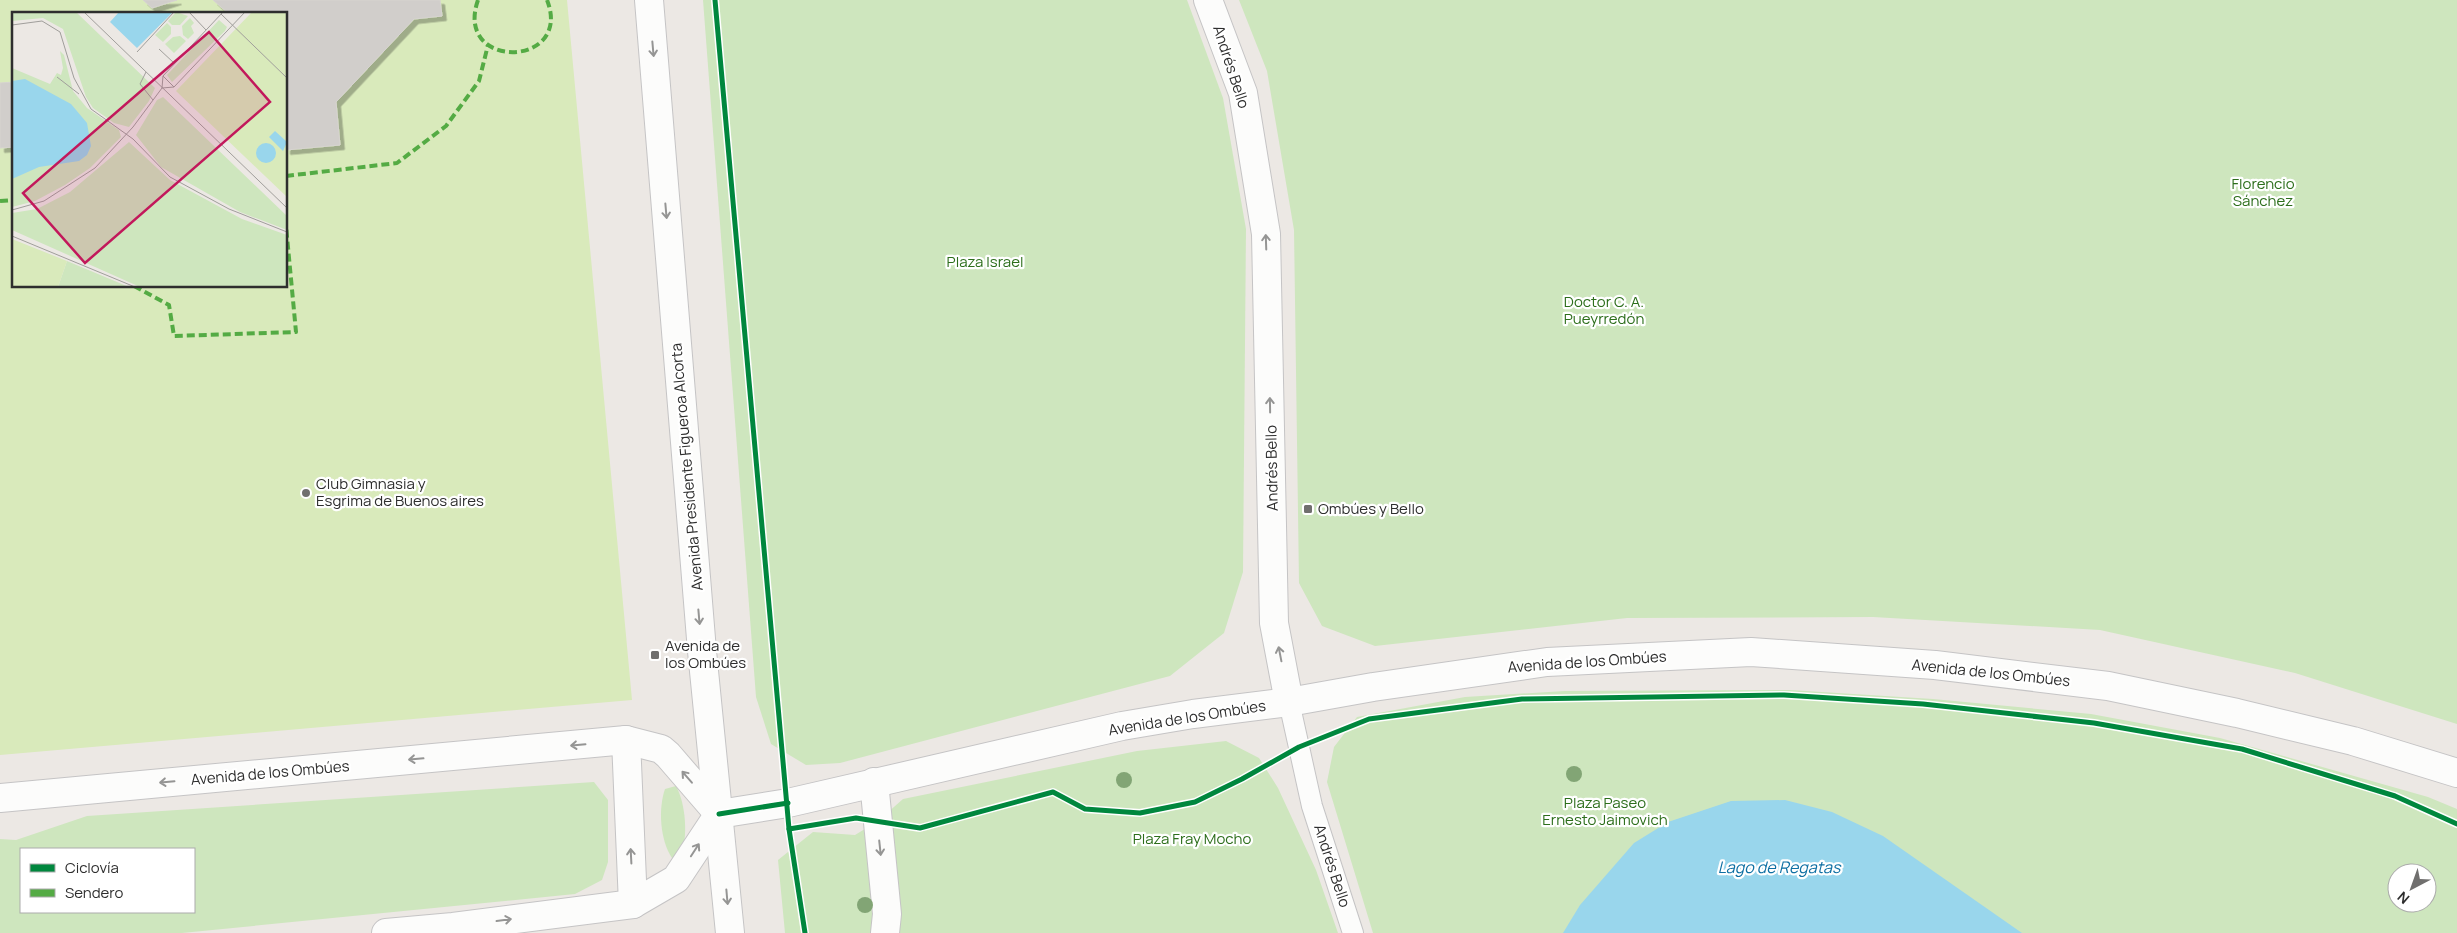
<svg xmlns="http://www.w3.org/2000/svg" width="2457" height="933" font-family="Manrope,sans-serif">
<defs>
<filter id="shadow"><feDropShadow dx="4.5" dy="4.5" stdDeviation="0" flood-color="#0004"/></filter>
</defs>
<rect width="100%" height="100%" fill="#ece8e4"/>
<g fill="#cee6be" fill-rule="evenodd">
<polygon points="703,0 1187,0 1223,98 1246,229 1243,572 1224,633 1170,676 840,763 806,765 771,744 756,697"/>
<polygon points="1239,0 2457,0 2457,724 2295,673 2100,630 1873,617 1627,618 1375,646 1322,626 1299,583 1294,230 1267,71"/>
<path d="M1790 690 1933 699 2091 714 2220 738 2428 797 2457 809V933H1373L1327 782 1334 747 1357 717 1465 697 1565 691ZM2397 873H2427V903H2397Z"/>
<polygon points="1226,741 1259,758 1278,788 1316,870 1338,933 785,933 778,860 813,832 855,835 878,821 903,799 1137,751"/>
<path d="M594 782 608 800V862L602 880 575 894 182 933H0V839L16 840 87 816ZM21 849H194V912H21Z"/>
<path d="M676 786C686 804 688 837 681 856L672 858C660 840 658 809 665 789Z"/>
</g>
<path fill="#d9eabb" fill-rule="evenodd" d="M0 0H567L632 700 0 755ZM14 14H286V286H14Z"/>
<polygon fill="#99d6ec" points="1785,800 1832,812 1883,836 2022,933 1563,933 1580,905 1634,843 1668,822 1731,801"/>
<g fill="#d1cecb" stroke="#d7d4d0" filter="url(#shadow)">
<polygon points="143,0 177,0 152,8"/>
<polygon points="213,0 440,0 442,16 414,19 336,102 340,145 286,150 286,14 229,14"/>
<polygon points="14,82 14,147 0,148 0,83"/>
</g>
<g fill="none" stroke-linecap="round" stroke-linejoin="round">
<g stroke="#c5c4c5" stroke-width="22">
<polyline id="lane" points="1289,702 1312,806 1353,933"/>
</g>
<g stroke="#c5c4c5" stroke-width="30">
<g id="secondary">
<polyline points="649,0 702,651 730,933"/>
<polyline points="1208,0 1243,93 1266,234 1274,623 1289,702"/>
<polyline points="626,740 633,904"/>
<polyline points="874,782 887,914 885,933"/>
<polyline points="0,798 626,740 661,749 668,755 719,814"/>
<polyline points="386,933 453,927 633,904 676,879 719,814 788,803 1122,726 1193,714 1289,702 1373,687 1547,662 1751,652 1935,665 2108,686 2237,713 2353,741 2457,773"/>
</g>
</g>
<use href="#lane" stroke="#fcfcfb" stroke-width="20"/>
<use href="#secondary" stroke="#fcfcfb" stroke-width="28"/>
<g stroke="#54ab44" stroke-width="4" stroke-dasharray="8 4" stroke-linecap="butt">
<path d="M478 0C453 71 574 68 547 0"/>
<polyline points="286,176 397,163 446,126 479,81 488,45"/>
<polyline points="0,201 14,200"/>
<polyline points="134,286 169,305 174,336 296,332 286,226"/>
</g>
<g stroke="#fff" stroke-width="8">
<g id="cycleway">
<polyline points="715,0 789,829 805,933"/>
<polyline points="719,814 788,803"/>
<polyline points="789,829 856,818 920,828 1053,792 1085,809 1140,813 1195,802 1242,779 1299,747 1369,719 1522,699 1784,695 1923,704 2094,723 2242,749 2395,796 2457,824"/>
</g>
</g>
<use href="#cycleway" stroke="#00873e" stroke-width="5"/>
</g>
<g fill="#82a575">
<circle cx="1574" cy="774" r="8"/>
<circle cx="1124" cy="780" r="8"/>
<circle cx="865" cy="905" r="8"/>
</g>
<defs><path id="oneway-shaft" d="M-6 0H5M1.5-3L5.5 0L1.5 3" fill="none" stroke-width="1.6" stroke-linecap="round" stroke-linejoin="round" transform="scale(1.25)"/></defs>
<g stroke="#959594">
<use href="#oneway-shaft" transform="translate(653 49) rotate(85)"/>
<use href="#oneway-shaft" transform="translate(666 211) rotate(85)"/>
<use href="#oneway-shaft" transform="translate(1266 242) rotate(-92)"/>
<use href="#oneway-shaft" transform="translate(1270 405) rotate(-91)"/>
<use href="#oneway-shaft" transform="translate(699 617) rotate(85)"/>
<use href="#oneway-shaft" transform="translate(1280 654) rotate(-101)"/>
<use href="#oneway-shaft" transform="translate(578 745) rotate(175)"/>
<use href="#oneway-shaft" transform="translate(416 759) rotate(175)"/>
<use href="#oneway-shaft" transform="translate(687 777) rotate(-131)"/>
<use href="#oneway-shaft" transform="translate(167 782) rotate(175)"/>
<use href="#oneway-shaft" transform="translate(880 848) rotate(84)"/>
<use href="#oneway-shaft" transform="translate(695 850) rotate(-57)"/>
<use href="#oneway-shaft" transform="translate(631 856) rotate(-93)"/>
<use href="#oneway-shaft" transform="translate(727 897) rotate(85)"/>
<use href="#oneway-shaft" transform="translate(504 920) rotate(-8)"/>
</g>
<g fill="#706f6e" stroke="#fff" stroke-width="2">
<circle cx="306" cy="493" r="5"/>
<rect x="1303" y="504" width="10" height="10" rx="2.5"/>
<rect x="650" y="650" width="10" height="10" rx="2.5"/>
</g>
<g text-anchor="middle" stroke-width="4.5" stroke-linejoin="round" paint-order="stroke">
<g font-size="15" fill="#2e2e2e" stroke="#fff">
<text transform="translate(1231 67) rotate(72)" y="5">Andrés Bello</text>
<text transform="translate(687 467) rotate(-95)" y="5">Avenida Presidente Figueroa Alcorta</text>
<text transform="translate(1272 468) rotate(-91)" y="5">Andrés Bello</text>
<text transform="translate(1587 662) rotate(-4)" y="5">Avenida de los Ombúes</text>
<text transform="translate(1991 673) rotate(6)" y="5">Avenida de los Ombúes</text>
<text transform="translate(1187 718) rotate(-9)" y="5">Avenida de los Ombúes</text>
<text transform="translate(270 773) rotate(-5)" y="5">Avenida de los Ombúes</text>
<text transform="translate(1332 866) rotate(72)" y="5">Andrés Bello</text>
</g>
<g font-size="15" fill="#2c6e1b" stroke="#fff">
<text x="2263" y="189">Florencio<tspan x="2263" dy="17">Sánchez</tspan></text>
<text x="985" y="267">Plaza Israel</text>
<text x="1604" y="307">Doctor C. A.<tspan x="1604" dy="17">Pueyrredón</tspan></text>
<text x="1605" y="808">Plaza Paseo<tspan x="1605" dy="17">Ernesto Jaimovich</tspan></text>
<text x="1192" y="844">Plaza Fray Mocho</text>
</g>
<g font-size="15" fill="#2e2e2e" stroke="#fff" text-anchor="start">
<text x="316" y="489">Club Gimnasia y<tspan x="316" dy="17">Esgrima de Buenos aires</tspan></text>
<text x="1318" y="514">Ombúes y Bello</text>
<text x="665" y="651">Avenida de<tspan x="665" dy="17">los Ombúes</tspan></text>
</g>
<g font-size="16" font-style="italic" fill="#0d6fa3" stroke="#fff">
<text x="1779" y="873">Lago de Regatas</text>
</g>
</g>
<g transform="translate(12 12)">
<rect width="275" height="275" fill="#ece8e4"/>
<path d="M0 0H64L143 76 137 89 117 115 102 111 81 96 74 85 51 17 31 6 0 9ZM164 0 176 4 168 13H160L156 9ZM178 6 182 11 179 14 182 21 176 27 171 23 170 14ZM207 8 215 15 213 19 160 70 155 63ZM155 11 159 15V22L151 30 143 23ZM168 24 174 29 162 41 153 32 161 25ZM48 39 52 43 61 79 75 96 107 118 109 125 78 156 53 173 23 189 0 195V56L38 72 45 61 49 63 51 56ZM151 85 275 204V218L228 200 149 155 124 123 145 88ZM117 130 158 168 230 207 275 223V275H128L0 218V201L25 197 58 180ZM55 249 117 275H46Z" fill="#cee6be"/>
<path d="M240 0H275V185L164 79ZM0 227 55 249 46 275H0Z" fill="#d9eabb"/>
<path d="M107 0H161L125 36 98 10ZM13 67 59 92 75 111 79 134 75 143 67 149 27 155 0 167V69ZM263 119 275 130 271 139 257 125ZM244 141a10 10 0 1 1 20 0a10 10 0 1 1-20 0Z" fill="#99d6ec"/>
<path fill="none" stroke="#a09e9b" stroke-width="1" d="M72 0 275 196M177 0 194 18M209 2 275 66M0 13 30 9 48 20 62 66 79 97 121 127 158 165 217 197 275 220M147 37 162 51M125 40 162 0M134 60 128 72 141 88M151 64 162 75M45 65 67 82M150 76 162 75 233 0M0 198 32 189 83 156 121 115 150 76 151 64 211 0M0 224 123 275"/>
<path fill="#c2185b" fill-opacity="0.15" stroke="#c2185b" stroke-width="2.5" d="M197 20 258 90 73 251 11 181Z"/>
<rect width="275" height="275" fill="none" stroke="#2e2e2e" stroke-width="2.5"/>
</g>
<rect x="20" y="848" width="175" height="65" fill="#ffffff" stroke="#ababab"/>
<rect x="30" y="864" width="25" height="8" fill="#00873e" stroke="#ababab"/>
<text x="65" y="873" font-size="15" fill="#2e2e2e">Ciclovía</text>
<rect x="30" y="889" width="25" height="8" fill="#54ab44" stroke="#ababab"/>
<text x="65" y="898" font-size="15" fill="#2e2e2e">Sendero</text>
<g transform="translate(2412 888) rotate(221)"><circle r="24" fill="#ffffff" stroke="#ababab"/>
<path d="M0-4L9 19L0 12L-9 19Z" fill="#706f6e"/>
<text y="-8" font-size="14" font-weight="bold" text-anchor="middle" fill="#2e2e2e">N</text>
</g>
</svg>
